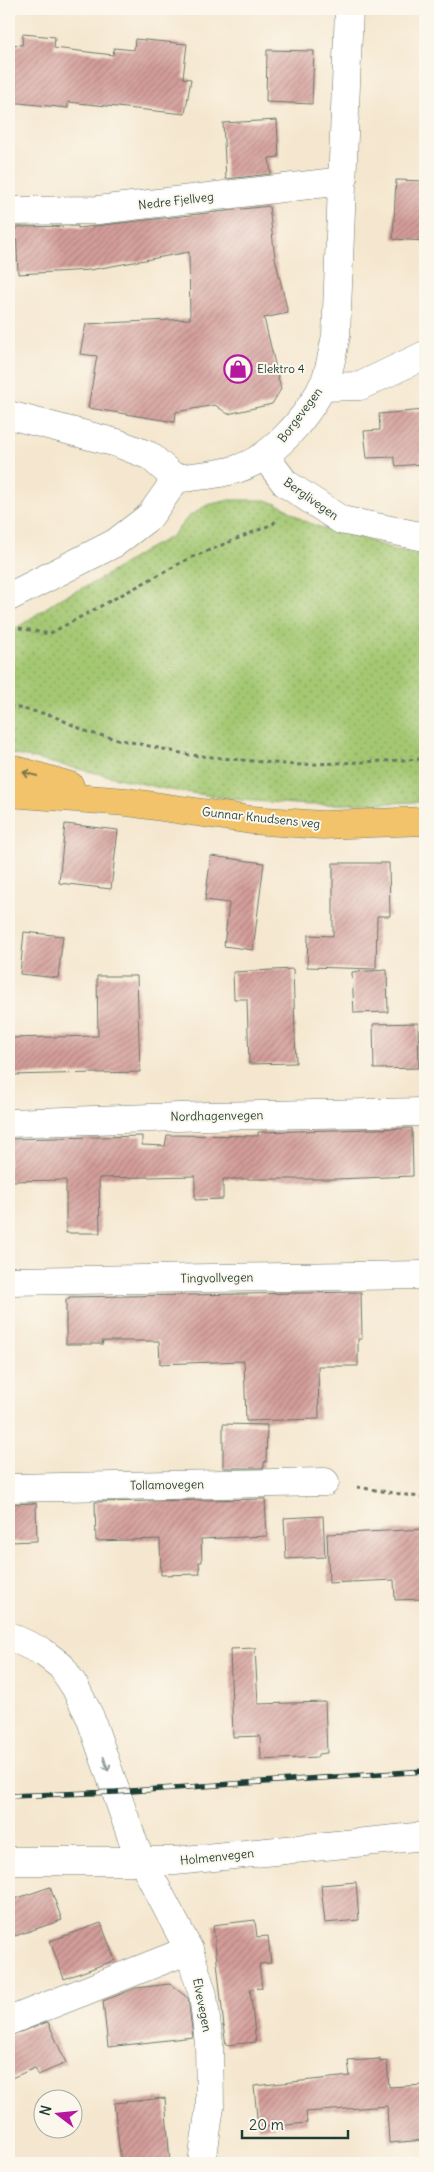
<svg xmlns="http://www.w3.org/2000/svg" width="434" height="2172" font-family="Delius,sans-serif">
<defs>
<pattern id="park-dots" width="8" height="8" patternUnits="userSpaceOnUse" patternTransform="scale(1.25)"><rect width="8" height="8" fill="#a4c872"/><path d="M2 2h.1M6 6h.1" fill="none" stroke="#85a45e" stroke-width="1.8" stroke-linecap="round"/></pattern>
<pattern id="building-hatch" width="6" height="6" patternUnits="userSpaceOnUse" patternTransform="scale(1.25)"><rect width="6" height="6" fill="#d49d9a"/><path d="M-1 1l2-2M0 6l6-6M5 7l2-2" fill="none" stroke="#ab817e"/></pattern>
</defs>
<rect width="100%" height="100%" fill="#fbf7ec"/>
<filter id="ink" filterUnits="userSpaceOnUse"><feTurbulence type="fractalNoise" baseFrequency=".02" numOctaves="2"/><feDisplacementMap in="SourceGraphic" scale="10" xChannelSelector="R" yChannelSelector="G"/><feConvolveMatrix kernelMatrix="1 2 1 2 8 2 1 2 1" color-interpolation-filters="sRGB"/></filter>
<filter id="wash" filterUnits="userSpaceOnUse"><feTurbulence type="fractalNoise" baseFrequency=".0096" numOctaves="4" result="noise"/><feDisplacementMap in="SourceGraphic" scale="20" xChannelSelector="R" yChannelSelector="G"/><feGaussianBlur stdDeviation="1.12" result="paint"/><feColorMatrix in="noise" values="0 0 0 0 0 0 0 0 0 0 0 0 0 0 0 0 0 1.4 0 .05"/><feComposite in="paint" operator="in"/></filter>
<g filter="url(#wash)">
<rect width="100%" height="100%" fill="#f5e7cf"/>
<polygon fill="url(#park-dots)" stroke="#628253" points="230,500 266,500 282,506 306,522 328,530 344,532 393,549 425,555 425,802 308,805 241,800 170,790 9,753 9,636 18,627 59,599 95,582 146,550 172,536 188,517 207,505"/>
<g id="blocks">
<g fill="url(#building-hatch)">
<polygon points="23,34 55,37 54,48 113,55 114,48 134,50 135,39 187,44 183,78 191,79 185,114 68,102 68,108 9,102 9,44 22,45"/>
<polygon points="267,50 314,51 312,104 266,102"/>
<polygon points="277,120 279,157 269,158 271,174 226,179 223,123"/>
<polygon points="396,180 425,181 425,241 393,239"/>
<polygon points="269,206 275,258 288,313 264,318 281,389 272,404 228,414 215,405 176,412 175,422 88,408 97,356 80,354 86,324 190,319 189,252 90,270 18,274 16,227 78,226 78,228"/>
<polygon points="425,410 425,454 421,455 422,464 396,466 394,457 367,458 364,431 380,430 379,414"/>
<polygon points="65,824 118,830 111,889 59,883"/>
<polygon points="211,856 264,863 253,950 224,946 229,903 205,900"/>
<polygon points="333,863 389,863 390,916 377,916 376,969 307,967 308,935 333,936"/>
<polygon points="24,932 63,936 58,978 20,974"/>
<polygon points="293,969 296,1063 249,1064 247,999 234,999 233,972"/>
<polygon points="387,970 388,1012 354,1013 352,972"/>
<polygon points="97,976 137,976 140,1072 9,1075 9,1038 98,1036"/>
<polygon points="418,1023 419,1068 374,1069 373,1024"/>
<polygon points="412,1128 413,1176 337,1179 223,1179 223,1199 195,1200 195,1176 99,1178 100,1233 66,1233 66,1180 9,1181 9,1139 142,1136 142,1145 165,1146 167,1135 258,1136 258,1132"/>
<polygon points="361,1292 362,1339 358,1339 358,1366 318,1366 319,1419 246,1421 244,1361 160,1364 159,1341 102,1341 103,1344 66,1344 66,1299 69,1299 69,1297"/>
<polygon points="223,1424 267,1425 266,1462 264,1462 264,1468 223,1468"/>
<polygon points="265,1499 267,1536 201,1539 202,1562 199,1562 200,1574 161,1575 160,1539 96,1541 95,1502"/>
<polygon points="36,1503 37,1541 9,1542 9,1504"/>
<polygon points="323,1516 325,1557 286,1559 284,1518"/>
<polygon points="425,1529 425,1599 395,1600 394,1580 329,1583 327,1534"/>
<polygon points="255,1648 258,1704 325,1702 327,1753 318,1754 318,1757 261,1760 260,1736 233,1737 230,1649"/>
<polygon points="356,1882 359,1920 325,1923 321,1885"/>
<polygon points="50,1887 62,1920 15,1936 9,1918 9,1901"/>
<polygon points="255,1920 257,1937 268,1936 271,1963 259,1964 262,1988 250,1989 256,2042 226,2045 223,2025 224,2027 213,1925"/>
<polygon points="101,1923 115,1960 64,1979 50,1941"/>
<polygon points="170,1984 188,1998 193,2037 108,2047 103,2001 136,1988"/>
<polygon points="48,2022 66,2063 38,2075 35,2068 9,2079 9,2036"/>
<polygon points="380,2059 380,2062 387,2061 389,2087 425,2085 425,2140 389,2143 387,2106 306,2112 307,2123 258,2128 254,2086 350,2076 348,2061"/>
<polygon points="165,2098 170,2163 121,2163 114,2103"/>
</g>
</g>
</g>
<g filter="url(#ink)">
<use href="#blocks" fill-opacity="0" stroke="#6a786a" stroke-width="1"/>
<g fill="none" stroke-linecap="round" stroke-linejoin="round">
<g stroke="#6a786a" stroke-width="29">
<g id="minor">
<polyline points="9,211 98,210 343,181"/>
<polyline points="322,387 360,386 425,355"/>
<polyline points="9,415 117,443 150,456 176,479"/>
<polyline points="265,456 285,483 341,520 425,537"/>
<path d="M9 597 115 543 150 516 176 479C196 476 218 475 237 469 273 458 304 420 322 388 330 373 332 353 336 336L349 9"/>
<polyline points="9,1123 207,1116 425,1112"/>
<polyline points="9,1281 425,1275"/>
<polyline points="9,1488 325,1482"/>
<polyline points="9,1636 43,1652 61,1666 75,1687 90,1717 135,1847 189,1950 203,1995 209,2043 210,2106 202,2163"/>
<polyline points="9,1861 175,1861 425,1836"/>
<polyline points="9,2021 189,1950"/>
</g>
</g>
<g stroke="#6a786a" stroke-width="29">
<g id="major">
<polyline points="9,768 70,786"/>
<polyline points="9,793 127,802 251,820 322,825 425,821"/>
</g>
</g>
<g stroke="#6a786a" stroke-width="3" stroke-dasharray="4 4" stroke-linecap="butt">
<polyline points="19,628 49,634 188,559 273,524 278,518"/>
<polyline points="9,706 51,715 90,733 190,755 295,765 425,759"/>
<polyline points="357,1487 425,1498"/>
</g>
<use href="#minor" stroke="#fff" stroke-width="28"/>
<use href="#major" stroke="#f2c36a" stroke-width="28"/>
<g stroke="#1f3d34" stroke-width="5.5">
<polyline id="rail" points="9,1796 116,1792 425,1771"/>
</g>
<use href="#rail" stroke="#fbf7ec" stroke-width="4" stroke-dasharray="11" stroke-linecap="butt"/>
</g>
<defs><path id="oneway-shaft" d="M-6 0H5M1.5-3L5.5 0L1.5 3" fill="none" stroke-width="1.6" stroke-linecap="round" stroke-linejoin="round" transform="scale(1.25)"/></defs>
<use stroke="#7e794c" href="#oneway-shaft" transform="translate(30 774) rotate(-164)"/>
<use stroke="#8f9e9a" href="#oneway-shaft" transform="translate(106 1764) rotate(71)"/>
</g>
<defs>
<g id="shop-ring" transform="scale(1.4375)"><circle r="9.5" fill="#fbf7ec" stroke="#b5179e" stroke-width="1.5"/><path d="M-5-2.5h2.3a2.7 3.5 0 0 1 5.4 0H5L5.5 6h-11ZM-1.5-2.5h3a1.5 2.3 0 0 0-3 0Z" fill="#b5179e"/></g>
</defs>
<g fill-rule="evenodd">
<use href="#shop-ring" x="238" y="369"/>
</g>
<g text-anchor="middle" stroke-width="4" stroke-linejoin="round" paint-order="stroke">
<g font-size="12" fill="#1f3d34" stroke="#fbf7ec">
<text transform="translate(176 201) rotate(-7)" y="4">Nedre Fjellveg</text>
<text transform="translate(300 415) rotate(-53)" y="4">Borgevegen</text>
<text transform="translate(311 499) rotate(35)" y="4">Berglivegen</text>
<text transform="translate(261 818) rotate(6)" y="4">Gunnar Knudsens veg</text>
<text transform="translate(217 1116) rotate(-1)" y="4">Nordhagenvegen</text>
<text transform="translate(217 1278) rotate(-1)" y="4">Tingvollvegen</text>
<text transform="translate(167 1485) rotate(-1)" y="4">Tollamovegen</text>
<text transform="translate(217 1857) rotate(-6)" y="4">Holmenvegen</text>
<text transform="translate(202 2005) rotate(79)" y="4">Elvevegen</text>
</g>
<g font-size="12" fill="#1f3d34" stroke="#fbf7ec" text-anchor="start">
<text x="257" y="373">Elektro 4</text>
</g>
</g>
<rect width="434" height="2172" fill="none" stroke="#fbf7ec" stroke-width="30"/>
<g transform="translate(58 2114) rotate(286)"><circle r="24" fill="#fbf7ec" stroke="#a3ada2"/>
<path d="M0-4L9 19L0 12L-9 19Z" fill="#b5179e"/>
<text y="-8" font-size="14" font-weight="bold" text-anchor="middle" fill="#1f3d34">N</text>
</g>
<path d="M242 2130v8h106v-8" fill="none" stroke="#1f3d34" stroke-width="2.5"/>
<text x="249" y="2130" font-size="15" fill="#1f3d34" stroke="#fbf7ec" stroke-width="4" paint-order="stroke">20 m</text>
</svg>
